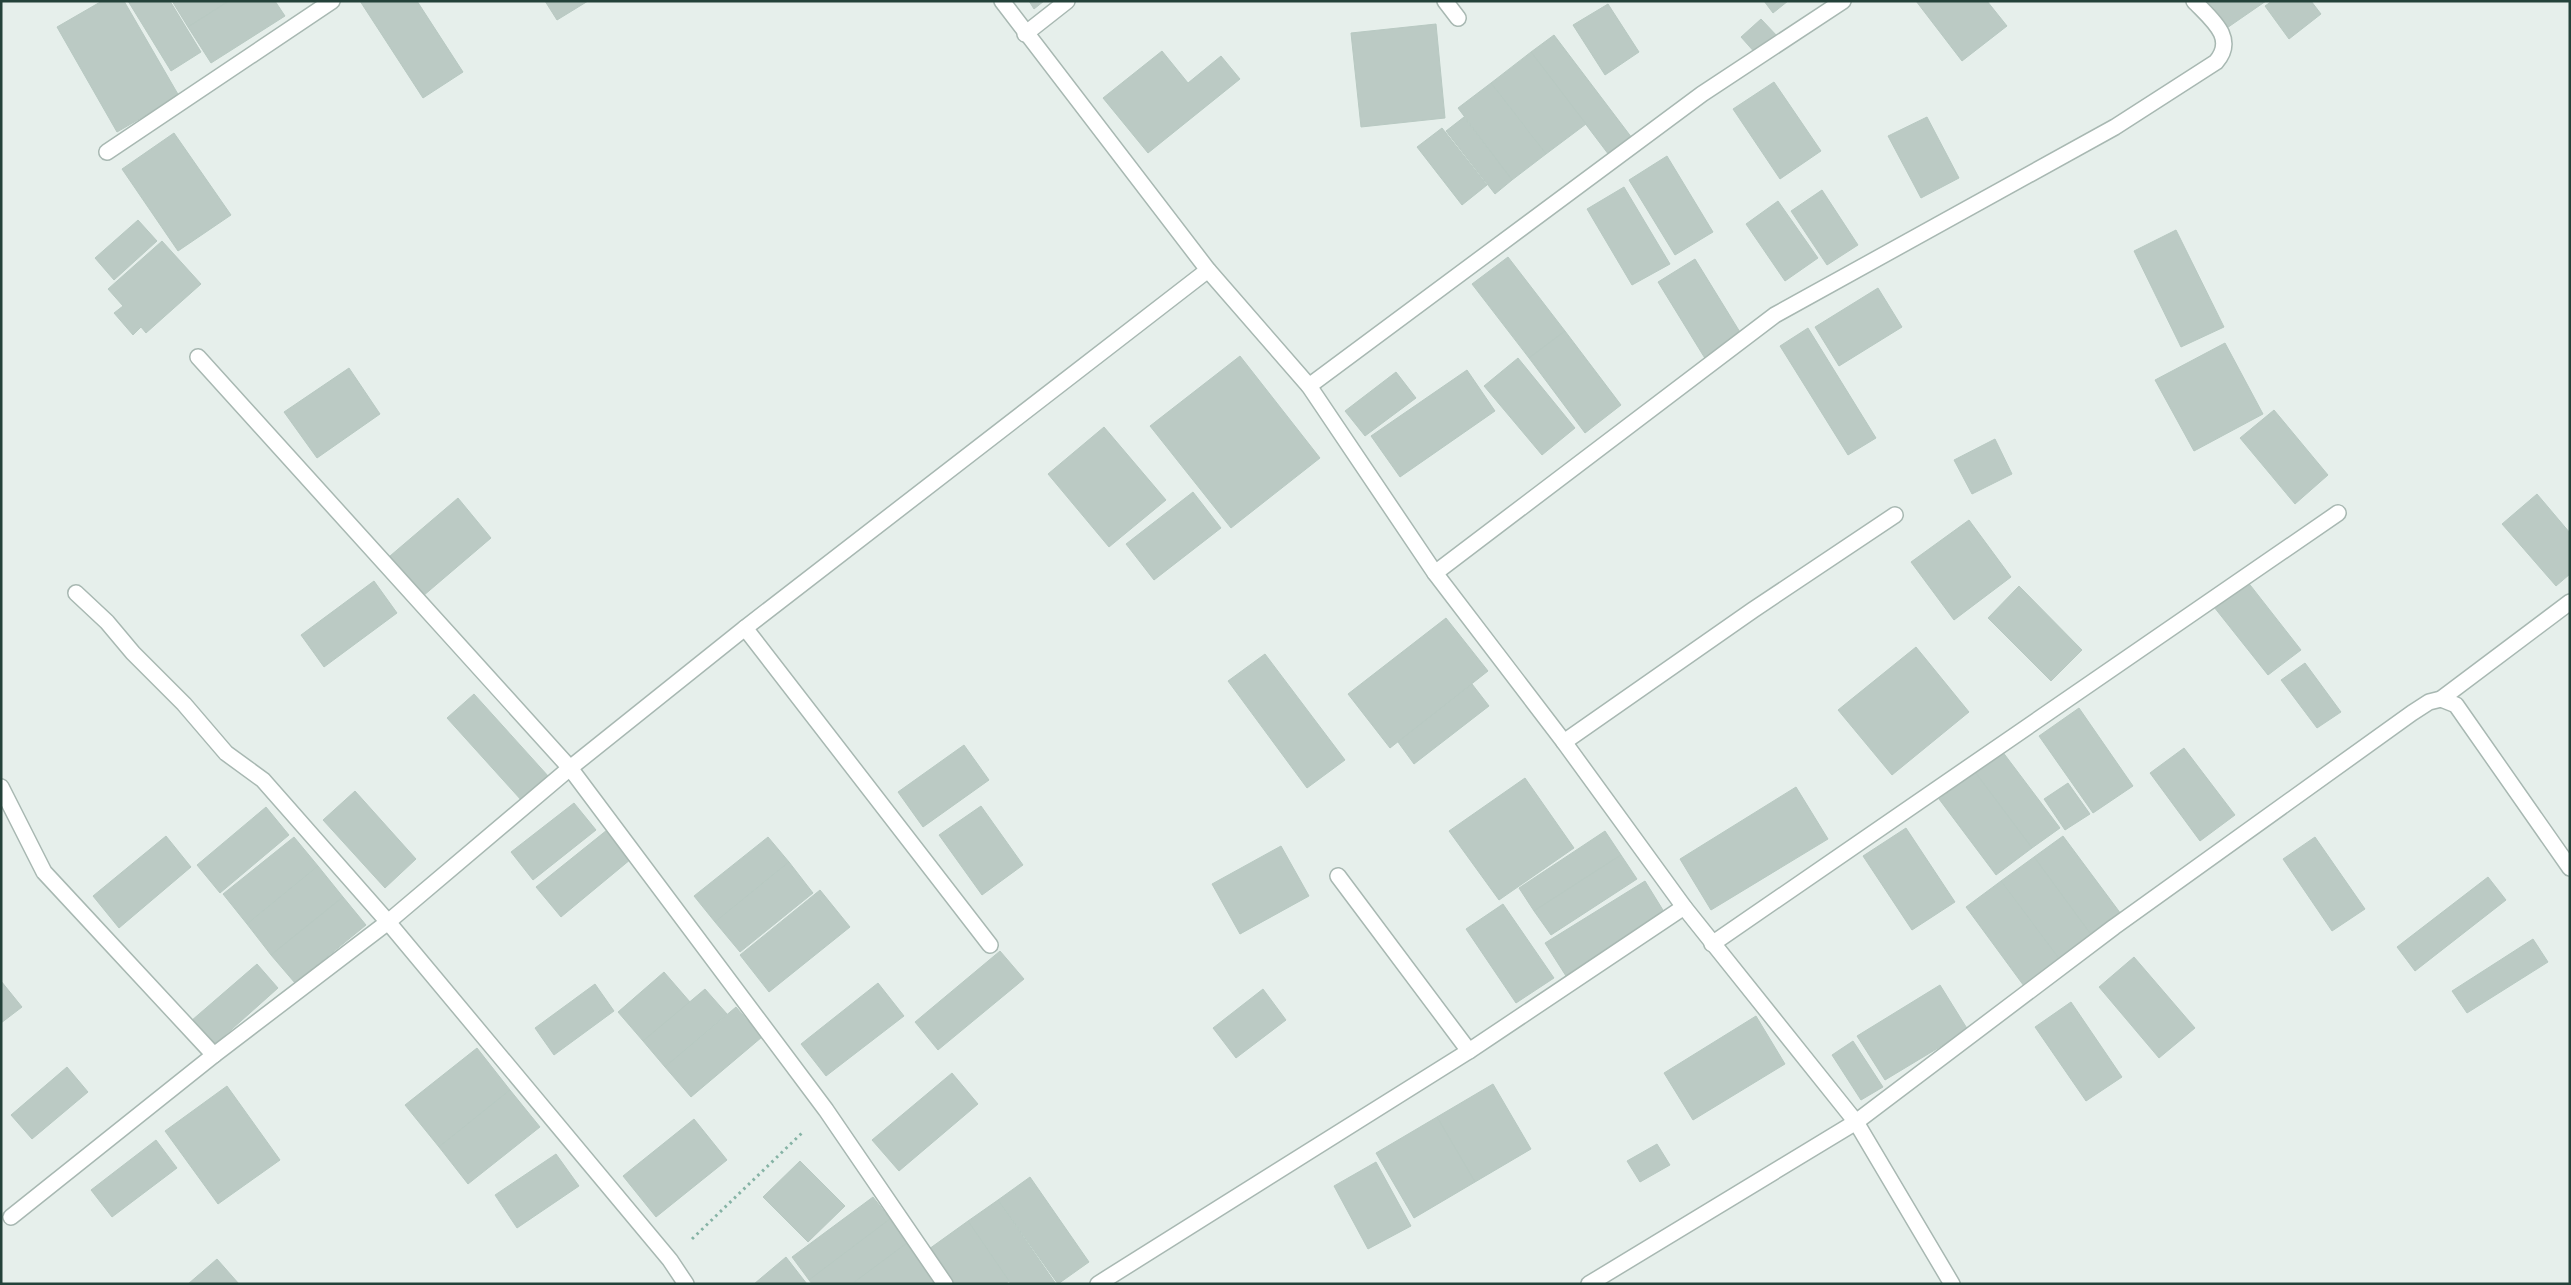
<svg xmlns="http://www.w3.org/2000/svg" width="2571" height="1285" font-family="Karla,sans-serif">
<rect width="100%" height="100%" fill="#e6efeb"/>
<g fill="#bbcac4" stroke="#b8c9c2">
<polygon points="102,1 124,1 179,96 117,132 57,27"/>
<polygon points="128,1 170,1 201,52 171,71"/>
<polygon points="172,1 229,1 188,27"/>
<polygon points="229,1 275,1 285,16 211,63 188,27"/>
<polygon points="360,1 417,1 463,72 423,98"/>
<polygon points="545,1 588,1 557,20"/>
<polygon points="1029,1 1044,1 1034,9"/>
<polygon points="1764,1 1788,1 1773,13"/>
<polygon points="1916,1 1987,1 2007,26 1962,61"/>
<polygon points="2204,1 2266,1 2224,30"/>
<polygon points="2272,1 2311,1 2321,14 2289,39 2265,6"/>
<polygon points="1608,4 1639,52 1605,75 1573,25"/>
<polygon points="1761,19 1778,37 1757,55 1741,37"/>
<polygon points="1436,24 1445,118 1361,127 1351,33"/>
<polygon points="1554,35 1632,138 1609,155 1531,52"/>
<polygon points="1162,51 1188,83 1221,56 1240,79 1148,153 1103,98"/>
<polygon points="1531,52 1586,124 1546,154 1491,83"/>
<polygon points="1774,82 1821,151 1780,179 1733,109"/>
<polygon points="1491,83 1546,154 1512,180 1458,108"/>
<polygon points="1464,117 1512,180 1495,194 1446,131"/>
<polygon points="1927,117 1959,178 1921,198 1888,136"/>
<polygon points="1442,128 1487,185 1462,205 1417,147"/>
<polygon points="174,133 231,215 178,251 122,169"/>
<polygon points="1667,156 1713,232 1675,255 1629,180"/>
<polygon points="1624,187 1670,264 1632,285 1587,209"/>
<polygon points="1822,190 1858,245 1827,265 1791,211"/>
<polygon points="1778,201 1818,258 1785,281 1746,224"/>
<polygon points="138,220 157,241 114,280 95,258"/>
<polygon points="2176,230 2224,327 2181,347 2134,251"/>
<polygon points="162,241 201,284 146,333 141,327 133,335 114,313 123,306 108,289"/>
<polygon points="1508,257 1565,331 1529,358 1472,284"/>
<polygon points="1695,259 1743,337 1706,360 1658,282"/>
<polygon points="1878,288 1902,327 1839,366 1815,327"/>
<polygon points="1808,328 1876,438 1848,455 1780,346"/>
<polygon points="1565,331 1621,405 1585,433 1529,358"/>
<polygon points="2225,343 2263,414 2194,451 2155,380"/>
<polygon points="1240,356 1320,458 1231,528 1150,426"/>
<polygon points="1518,358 1575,428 1542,455 1484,386"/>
<polygon points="349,368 380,414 317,458 284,412"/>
<polygon points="1467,370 1495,411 1400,477 1371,436"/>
<polygon points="1396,372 1416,398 1365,436 1345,411"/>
<polygon points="2274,410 2328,475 2295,504 2240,438"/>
<polygon points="1104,427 1166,500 1109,547 1048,474"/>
<polygon points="1995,439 2012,474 1972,494 1954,460"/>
<polygon points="1193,492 1221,528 1154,580 1126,544"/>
<polygon points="2537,494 2570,533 2570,574 2556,586 2502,524"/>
<polygon points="458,498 491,538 423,596 390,556"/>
<polygon points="1969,520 2011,577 1954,620 1911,562"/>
<polygon points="374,581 397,613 324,667 301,635"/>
<polygon points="2247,581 2301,650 2268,675 2214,607"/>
<polygon points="2019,586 2082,650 2051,681 1988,618"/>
<polygon points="1446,618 1488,671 1390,748 1348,694"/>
<polygon points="1916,647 1969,712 1892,775 1838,710"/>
<polygon points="1265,654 1345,760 1307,788 1228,681"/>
<polygon points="2305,663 2341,712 2317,728 2281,680"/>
<polygon points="1472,684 1489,706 1414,764 1398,742"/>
<polygon points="474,694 549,777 522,801 447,718"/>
<polygon points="2079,708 2133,786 2093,813 2039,736"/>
<polygon points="964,745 989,780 923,827 898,792"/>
<polygon points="2184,748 2235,815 2200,841 2150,773"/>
<polygon points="2002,751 2060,828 2032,848 1975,772"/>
<polygon points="1975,772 2032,848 1996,875 1939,799"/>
<polygon points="1525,778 1574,848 1499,900 1449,831"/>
<polygon points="2068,783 2090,814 2065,830 2044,799"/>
<polygon points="1796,787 1828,839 1711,910 1680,859"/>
<polygon points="355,791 416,859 385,888 323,820"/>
<polygon points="574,803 596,830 533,880 511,852"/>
<polygon points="981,806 1023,865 982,895 939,835"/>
<polygon points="266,807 289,835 220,893 197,865"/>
<polygon points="1906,828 1955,902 1912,930 1863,856"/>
<polygon points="607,830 631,859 561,917 536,887"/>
<polygon points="1605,831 1621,855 1534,911 1519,888"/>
<polygon points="166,836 191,867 119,928 93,896"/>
<polygon points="2063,836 2121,914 2092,936 2034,857"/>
<polygon points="294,837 318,866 247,924 223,894"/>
<polygon points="768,837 789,862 715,922 694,896"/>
<polygon points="2315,837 2365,909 2332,931 2283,859"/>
<polygon points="1281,846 1309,896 1240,934 1212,884"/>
<polygon points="1621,855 1637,879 1551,935 1534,911"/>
<polygon points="2034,857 2092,936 2060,960 2001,881"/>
<polygon points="789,862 813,893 740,952 715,922"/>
<polygon points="318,866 343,897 271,955 247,924"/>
<polygon points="2488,877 2506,900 2415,971 2397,947"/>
<polygon points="1645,881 1666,915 1566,976 1545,943"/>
<polygon points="2001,881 2060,960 2024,986 1966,907"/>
<polygon points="820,890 850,927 769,992 740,955"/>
<polygon points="343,897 366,925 295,983 271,955"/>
<polygon points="1503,904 1554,978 1516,1003 1466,929"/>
<polygon points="2533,939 2548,962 2467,1013 2452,991"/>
<polygon points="1000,951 1024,979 938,1050 915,1022"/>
<polygon points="2134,957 2195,1028 2159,1058 2099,987"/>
<polygon points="257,964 278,988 213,1046 191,1021"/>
<polygon points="664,972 690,1002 643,1041 618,1012"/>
<polygon points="1,981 22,1007 1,1023"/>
<polygon points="878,983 904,1016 826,1076 801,1044"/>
<polygon points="595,984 614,1011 554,1055 535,1028"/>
<polygon points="1940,985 1968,1030 1885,1080 1857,1036"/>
<polygon points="705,989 727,1014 665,1067 643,1041"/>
<polygon points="1263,989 1286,1020 1236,1058 1213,1028"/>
<polygon points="2071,1002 2122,1077 2086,1101 2035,1027"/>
<polygon points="736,1007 762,1037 691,1097 665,1067"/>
<polygon points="1756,1016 1785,1064 1693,1120 1664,1073"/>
<polygon points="1853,1041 1883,1087 1861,1100 1832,1055"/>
<polygon points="477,1048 510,1090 439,1147 405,1105"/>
<polygon points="67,1067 88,1092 32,1139 11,1115"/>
<polygon points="952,1073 978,1104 899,1171 872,1140"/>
<polygon points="1493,1084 1531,1149 1475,1182 1437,1117"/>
<polygon points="227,1086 280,1160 218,1204 165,1131"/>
<polygon points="510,1090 540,1127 468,1184 439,1147"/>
<polygon points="1437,1117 1475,1182 1414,1218 1376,1153"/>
<polygon points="694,1119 727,1160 656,1217 623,1176"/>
<polygon points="156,1140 177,1168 112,1217 91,1190"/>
<polygon points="1657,1144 1670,1165 1640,1182 1627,1161"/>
<polygon points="556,1154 579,1186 517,1228 495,1195"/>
<polygon points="800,1161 845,1206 808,1242 763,1197"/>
<polygon points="1376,1162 1411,1226 1368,1249 1334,1186"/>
<polygon points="1030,1177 1089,1262 1058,1284 998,1200"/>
<polygon points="873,1197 890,1219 809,1280 792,1257"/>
<polygon points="998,1200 1056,1284 1011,1284 1009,1281 968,1221"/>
<polygon points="890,1219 907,1243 852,1284 812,1284 809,1280"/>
<polygon points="968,1221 1009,1281 1005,1284 953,1284 929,1249"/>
<polygon points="907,1243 937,1283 852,1284"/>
<polygon points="786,1257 807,1284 754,1284"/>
<polygon points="217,1259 239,1284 188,1284"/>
</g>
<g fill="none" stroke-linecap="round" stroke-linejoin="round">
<g stroke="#a8b8b2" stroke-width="18">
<polyline id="service" points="1445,1 1458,18"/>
</g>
<g stroke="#a8b8b2" stroke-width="18">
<g id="minor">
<polyline points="1002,1 1208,270 1309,386 1435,573 1564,742 1684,907 1856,1122 1952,1284"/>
<polyline points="1025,34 1067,1"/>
<polyline points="107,152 332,1"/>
<polyline points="198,357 570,768 826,1110 945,1284"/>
<polyline points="1309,386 1702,94 1843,1"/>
<path d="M1435 573 1775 315 2115 127 2216 62C2237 38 2211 19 2194 1"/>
<polyline points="76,593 107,622 133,653 184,704 226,753 263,780 388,922 670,1260 686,1284"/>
<polyline points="745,628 990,945"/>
<polyline points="2441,699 2456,705 2570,868"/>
<polyline points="1564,742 1753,610 1895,515"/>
<polyline points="1,787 44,872 214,1055"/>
<polyline points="1338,876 1469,1051"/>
<polyline points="1712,944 2338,513"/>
<polyline points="11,1217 214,1055 388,922 570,768 745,628 1208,270"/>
<polyline points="1098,1284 1469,1051 1684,907"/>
<polyline points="1589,1284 1856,1122 2114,927 2412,713 2429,702 2441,699 2570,602"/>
</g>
</g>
<polyline stroke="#86b3a5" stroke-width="3" stroke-dasharray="2.5 4" stroke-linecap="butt" points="692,1239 804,1131"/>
<use href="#service" stroke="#fff" stroke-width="15"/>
<use href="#minor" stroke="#fff" stroke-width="15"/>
</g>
<rect width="2571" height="1285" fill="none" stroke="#24423a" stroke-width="5"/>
</svg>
